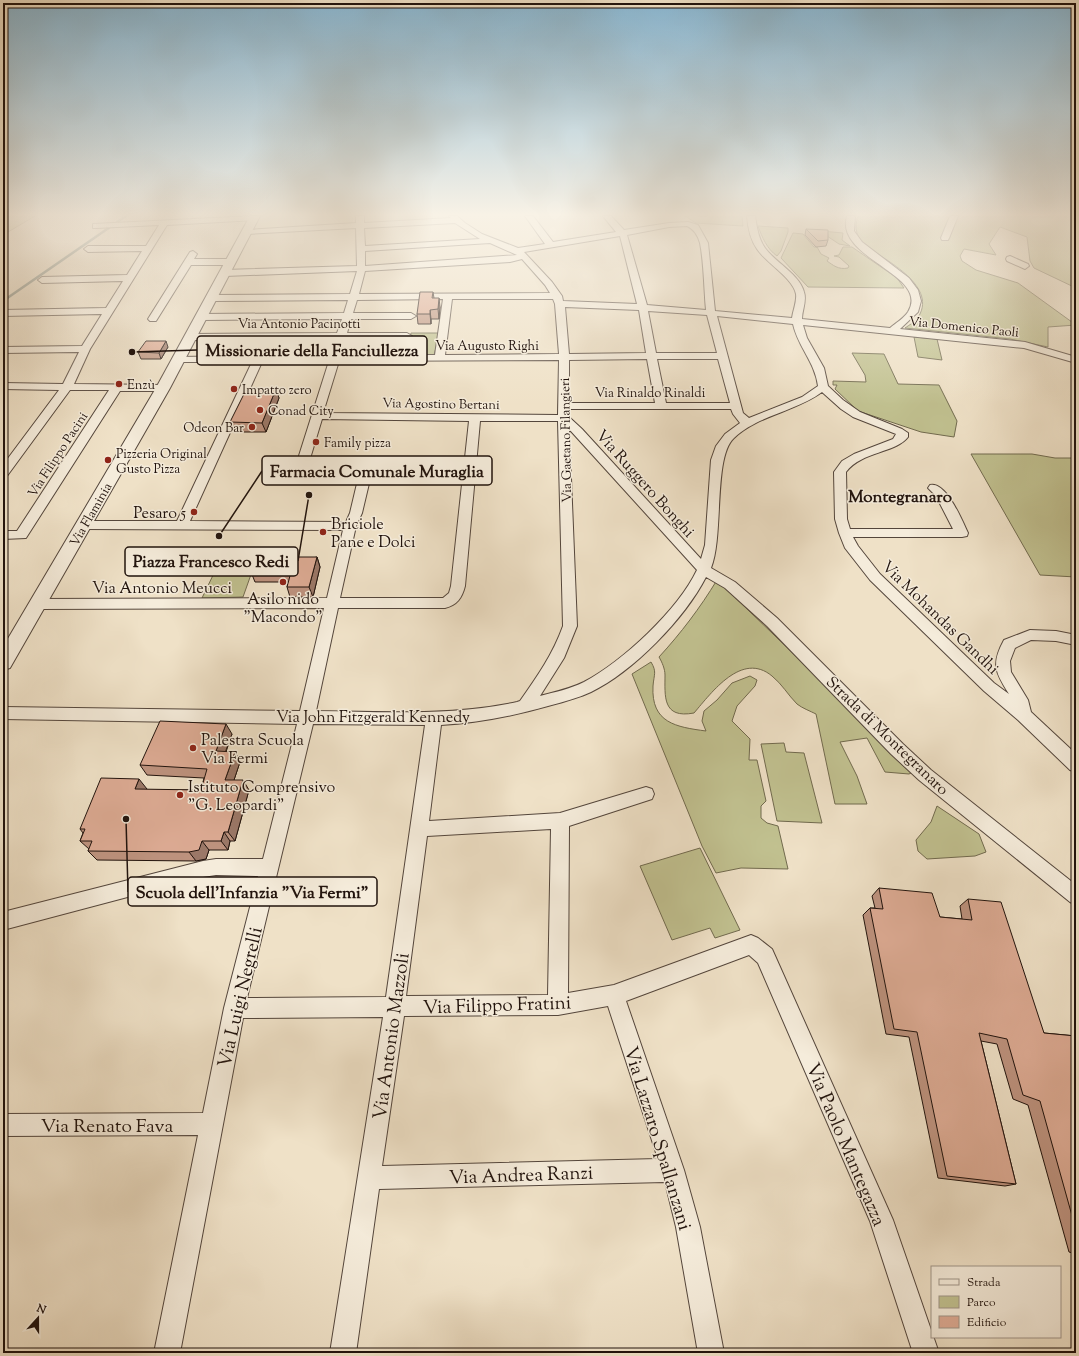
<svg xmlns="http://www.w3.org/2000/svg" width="1079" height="1356" font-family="'Sorts Mill Goudy',serif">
<rect width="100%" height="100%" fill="#efe1c7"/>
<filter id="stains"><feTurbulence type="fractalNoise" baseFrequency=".005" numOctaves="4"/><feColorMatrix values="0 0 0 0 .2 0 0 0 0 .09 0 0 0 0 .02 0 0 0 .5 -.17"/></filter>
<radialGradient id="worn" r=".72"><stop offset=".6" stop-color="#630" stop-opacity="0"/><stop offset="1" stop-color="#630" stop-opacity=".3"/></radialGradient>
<g fill="#c1c190" stroke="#716a4e">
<polygon points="3,216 35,216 3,235"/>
<polygon points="685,216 742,216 743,226 696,223"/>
<path d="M858 216H1076V288L1034 268 1030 261 1027 237 1000 227 989 244 996 255 964 249 960 256 962 261 976 270 1018 283 1076 325 1048 327V347L1010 339 905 328C909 325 915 322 917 319 940 287 886 260 865 246 856 236 854 228 858 216Z"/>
<path d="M758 226 788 228V232L781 251 777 256C767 249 762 237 758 226Z"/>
<polygon points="810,230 843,233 842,240 850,246 839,244 827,236"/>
<path d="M793 233 803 234 814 247H817L821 254 829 258 827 261C833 265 838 270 848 268L849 266 839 257 834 256 839 255 843 247H852L897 278 904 288 808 287 781 258Z"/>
<polygon points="411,333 440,333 434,355 406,354"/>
<polygon points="914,337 937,339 942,360 918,357"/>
<polygon points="852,353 884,354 898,384 939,385 957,421 954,437 921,432 858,411 835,389 837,385 833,385 833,381 866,382 865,375"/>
<polygon points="971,454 1032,454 1055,458 1076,458 1076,577 1040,575"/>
<polygon points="254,566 243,597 202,598 217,567"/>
<path d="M717 580 915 771 909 774 885 772 867 738 840 742 857 776 867 804H835L816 714C810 711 802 708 797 704 788 695 782 684 772 676 742 651 712 692 694 713 662 719 665 696 665 675 665 669 662 662 659 657 681 633 700 608 717 580Z"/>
<path d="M651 662C657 672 654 674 653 686 651 723 676 727 706 731L702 721 704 711 717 700 732 683 750 676 757 680 755 686 737 706 732 721 750 739 749 760H757L766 801 761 806V818L767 823 778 826 788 869 741 868 716 873 702 846 632 674Z"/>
<polygon points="784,743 786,752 804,753 822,823 777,821 761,744"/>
<polygon points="937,806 979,834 986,852 975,856 927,859 918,851 916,840 931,822"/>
<polygon points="700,848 740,930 715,938 710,928 672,940 640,866"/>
</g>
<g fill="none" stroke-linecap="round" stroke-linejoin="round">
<polyline stroke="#6a7a72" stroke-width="2.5" points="3,301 126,216"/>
<g stroke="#54463c" stroke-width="2">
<g id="minor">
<polygon points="254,216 257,216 257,220 167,225 90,349 74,384 163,385 168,388 163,391 120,391 26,538 3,539 3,531 17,531 109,390 70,390 7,476 3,477 3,465 59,390 3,389 3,383 63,384 79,352 3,353 3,347 82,346 102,314 3,316 3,310 106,308 123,281 42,283 38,280 42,277 127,275 142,251 88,252 84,249 88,246 146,246 159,225 96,228 93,228 93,224"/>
<path d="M356 216H364V223L451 218 449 216H457L465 223 482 234 518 248 545 244 525 216H533L553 242 616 232 603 216H611L624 230 669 223 688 222 698 225 708 243 715 311 792 318C793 310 797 302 796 294 793 278 766 263 757 249 750 239 748 228 747 216H755C757 227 758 238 765 248 775 262 800 275 804 292 807 301 802 310 802 319L890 328C896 323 904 318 908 312 931 274 834 259 847 216H855L854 231 862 242 909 278 918 290 921 301 918 312 900 329 1025 342 1076 357V363L1024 348 803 325 807 338 824 368 828 386 843 400 860 412 902 429 908 433V437C896 453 862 451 846 472L847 519 850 529H953L936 496 928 488 930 485C946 481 962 520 968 533L967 536 962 537H853L858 546 880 574 994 683 1009 694C995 672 991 664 1004 640L1030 630 1056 631 1076 635V645L1056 641 1031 640 1015 648 1010 661 1011 672 1028 700 1031 712 1076 754V772L1070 770 1018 720 984 691 870 580 845 548 839 533 835 519 834 472 842 461 854 454 893 439 896 434 853 417 841 409 822 392C795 412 758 415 734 438 713 457 724 536 711 568L735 582 777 618 903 744 931 770 1076 885V905L1070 902 919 780 891 754 767 626 725 588 706 577C685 618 633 672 591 692 578 698 563 702 548 706 513 716 478 723 441 725L429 821 560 813 646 787 652 789 654 794 652 799 569 826 568 993 614 985 751 935 758 938 772 949 893 1220 939 1353H913L870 1221 758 963 749 955 626 1001 684 1170 700 1227 724 1353H698L676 1227 665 1182 379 1189 356 1353H330L383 1017 243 1018 180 1353H154L198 1135 3 1136V1114L203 1113 224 1008 258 876 216 875 203 877 3 930V912L203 861 216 859H263L297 724 3 719V707L300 711 324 608 38 609 33 608 31 604 33 600 38 599 327 598 343 530 84 529 80 528 78 525 80 522 84 521H177L252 362H179L174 359 175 357 331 355 336 339 191 340 186 337 191 334 337 333 342 319 201 320 196 317 201 314 344 313 348 300 212 301 207 298 212 295 350 294 357 271 225 276 221 273 225 270 357 266 356 228 247 234 243 232 247 230 356 223ZM455 223 480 239 365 246 364 228ZM687 226C694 229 698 236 700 243 704 263 704 289 706 310L647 305 627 235 669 227ZM620 236 637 304 563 301 562 296 552 282 524 252ZM490 243 517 255 365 266V251ZM522 259 545 285 550 293 359 294 365 271 510 262ZM443 299 435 355H341L345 339H407L412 336 407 333H347L351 319H411L416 316 411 313H353L357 300ZM452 299H553L555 304 559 354 445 355ZM565 307 639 310 646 353 569 354ZM648 311 707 315 717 353H656ZM717 316 793 324C798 347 815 362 818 386L802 397 749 418 743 413ZM647 359 655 403H569V360ZM657 359H718L730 403H666ZM559 360 558 415 323 413 339 361ZM329 361 297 462 300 469 314 474 359 475 350 513 346 522 190 521 262 362ZM569 409H731L733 414 740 423 725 434 716 446 711 460 705 545 701 559 582 429 569 417ZM322 419 469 421 464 467 316 466 309 464V462ZM480 421H558L563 626C553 654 537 677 520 701L517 702C450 716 383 712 316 711L338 608H445C457 605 462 598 465 586ZM569 429 697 570C678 610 623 661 584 682 570 689 555 692 540 696L564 658 577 626ZM371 475H463L451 586 449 593 443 598H340L356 526 362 513ZM313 724 425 725 386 997 247 998ZM551 829 548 995 406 996 427 836ZM608 1006 658 1159 382 1166 404 1016 558 1015Z"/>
<polygon points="950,216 958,216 949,238 948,240 942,240 941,238"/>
<polygon points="193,251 197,254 194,259 231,259 235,262 231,265 191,265 156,321 150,321 148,319 190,252"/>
<polygon points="1010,256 1028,264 1029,266 1025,269 1007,261 1006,259 1007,257"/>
</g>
</g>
<g stroke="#54463c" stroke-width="2">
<polygon id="tertiary" points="250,216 260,216 170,388 10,668 3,670 3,647 156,388"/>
</g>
<use href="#minor" fill="#f5ecdb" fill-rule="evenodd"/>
<use href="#tertiary" fill="#f5ecdb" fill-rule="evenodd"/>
</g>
<g fill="#be937f" stroke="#21130d">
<polygon points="806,229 828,240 826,246 816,247 805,235"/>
<polygon points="433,292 434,298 440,307 439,319 431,319 431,324 418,324 417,314"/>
<polygon points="168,347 161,359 141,359 138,352"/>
<polygon points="276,389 279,398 266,432 234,432 230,422"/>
<polygon points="317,557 320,567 313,597 290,597 287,587 288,582 255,582 251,572"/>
<polygon points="232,734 226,752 235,752 240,762 234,780 249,790 235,841 230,841 228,850 209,850 206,859 196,861 97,860 88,851 89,849 80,841 83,833 80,829 147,789 147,790 201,790 204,778 147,775 140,765"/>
<polygon points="879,888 940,917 962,919 960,906 968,899 1044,1033 1076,1036 1076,1087 1075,1087 1076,1089 1076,1254 1069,1252 1028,1105 1013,1099 997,1044 981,1041 1016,1184 1005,1186 938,1178 909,1037 886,1034 863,915 870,908 875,908 872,896"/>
</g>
<g fill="#9b7868" stroke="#21130d">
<polygon points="439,298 440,307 439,319 438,309"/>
<polygon points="430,310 431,319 431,324 430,314"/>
<polygon points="166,341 168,347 161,359 159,353"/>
<polygon points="276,389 279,398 266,432 262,423"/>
<polygon points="317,557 320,567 313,597 309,587"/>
<polygon points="226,724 232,734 222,761 216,751"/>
<polygon points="235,752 240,762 231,789 225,780"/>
<polygon points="139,779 147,789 143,799 135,789"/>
<polygon points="243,780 249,790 235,841 228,832"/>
<polygon points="224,832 230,841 228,850 221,841"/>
<polygon points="202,841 209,850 206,859 196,861 189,852"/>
</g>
<g fill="#ddab94" stroke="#21130d">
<polygon points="806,229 828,230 828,240 818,241"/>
<polygon points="420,292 433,292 432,298 439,298 438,309 430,310 430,314 417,314"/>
<polygon points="146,341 166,341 159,353 138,352"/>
<polygon points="247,388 276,389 262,423 230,422"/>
<polygon points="256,557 317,557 309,587 287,587 291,572 251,572"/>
<polygon points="160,721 226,724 216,751 235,752 225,780 243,780 228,832 224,832 221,841 202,841 199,850 189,852 88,851 92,841 80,841 85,829 80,829 101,778 139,779 135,789 201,790 207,769 140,765"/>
<polygon points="879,888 932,893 940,917 972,920 968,899 1001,902 1044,1033 1076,1036 1076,1082 1074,1082 1076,1089 1076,1230 1040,1101 1023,1095 1007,1039 979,1033 1016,1184 947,1176 917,1032 894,1029 870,908 883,909"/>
</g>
<linearGradient id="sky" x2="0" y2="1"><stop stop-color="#89b8d4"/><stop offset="0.53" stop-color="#f8f2e6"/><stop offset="1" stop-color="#f8f2e6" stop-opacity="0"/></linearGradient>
<rect width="1079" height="405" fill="url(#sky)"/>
<g fill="#8f2418" stroke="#f5ecdb" stroke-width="1.5">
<circle cx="119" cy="384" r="4"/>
<circle cx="234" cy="389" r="4"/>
<circle cx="260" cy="410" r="4"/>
<circle cx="252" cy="427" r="4"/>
<circle cx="316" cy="442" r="4"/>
<circle cx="108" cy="460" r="4"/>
<circle cx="194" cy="512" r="4"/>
<circle cx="323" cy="532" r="4"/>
<circle cx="283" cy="582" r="4"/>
<circle cx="193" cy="748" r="4"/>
<circle cx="180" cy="795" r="4"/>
</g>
<g text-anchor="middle" stroke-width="3" stroke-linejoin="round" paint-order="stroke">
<g font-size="13" fill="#21130d" stroke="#f5ecdb">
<text x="299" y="328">Via Antonio Pacinotti</text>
<text transform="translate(964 326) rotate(6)" y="5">Via Domenico Paoli</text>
<text x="487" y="350">Via Augusto Righi</text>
<text x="650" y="397">Via Rinaldo Rinaldi</text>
<text transform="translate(441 403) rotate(1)" y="5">Via Agostino Bertani</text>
<text transform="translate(565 440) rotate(-91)" y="5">Via Gaetano Filangieri</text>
<text transform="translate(57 454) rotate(-57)" y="5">Via Filippo Pacini</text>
<text transform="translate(90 514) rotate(-60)" y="5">Via Flaminia</text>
</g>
<g font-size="13" fill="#21130d" stroke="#f5ecdb" text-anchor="start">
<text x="127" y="389">Enzù</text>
<text x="242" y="394">Impatto zero</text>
<text x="268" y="415">Conad City</text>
<text x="244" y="432" text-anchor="end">Odeon Bar</text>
<text x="324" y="447">Family pizza</text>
<text x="116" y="458">Pizzeria Original<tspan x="116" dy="15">Gusto Pizza</tspan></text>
</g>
<g font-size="16" fill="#21130d" stroke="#f5ecdb">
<text transform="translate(646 483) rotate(48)" y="6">Via Ruggero Bonghi</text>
<text x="162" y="593">Via Antonio Meucci</text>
<text transform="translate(941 617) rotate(44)" y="6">Via Mohandas Gandhi</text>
<text x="373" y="722">Via John Fitzgerald Kennedy</text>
<text transform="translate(888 735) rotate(44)" y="6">Strada di Montegranaro</text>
</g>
<g font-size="16" fill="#21130d" stroke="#f5ecdb" text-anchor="start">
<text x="186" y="518" text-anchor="end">Pesaro 5</text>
<text x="331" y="529">Briciole<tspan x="331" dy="18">Pane e Dolci</tspan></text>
<text x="283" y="604" text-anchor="middle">Asilo nido<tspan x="283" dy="18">"Macondo"</tspan></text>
<text x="201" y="745">Palestra Scuola<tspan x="201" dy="18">Via Fermi</tspan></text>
<text x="188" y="792">Istituto Comprensivo<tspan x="188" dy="18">"G. Leopardi"</tspan></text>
</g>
<g font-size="17" font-weight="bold" fill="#21130d" stroke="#f5ecdb">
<text x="900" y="502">Montegranaro</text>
</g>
<g font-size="19" fill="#21130d" stroke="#f5ecdb">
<text transform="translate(239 997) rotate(-77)" y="7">Via Luigi Negrelli</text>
<text transform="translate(497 1004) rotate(-2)" y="7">Via Filippo Fratini</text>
<text transform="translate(390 1036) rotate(-82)" y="7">Via Antonio Mazzoli</text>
<text x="107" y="1132">Via Renato Fava</text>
<text transform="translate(659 1138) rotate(73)" y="7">Via Lazzaro Spallanzani</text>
<text transform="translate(847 1144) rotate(67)" y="7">Via Paolo Mantegazza</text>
<text transform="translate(521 1174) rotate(-2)" y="7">Via Andrea Ranzi</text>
</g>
</g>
<path fill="none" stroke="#21130d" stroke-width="1.5" d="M132 352L197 350M219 536L262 471M309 495L298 561M126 819L128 892"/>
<g fill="#21130d" stroke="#f5ecdb" stroke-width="1.5">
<circle cx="132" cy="352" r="4"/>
<circle cx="219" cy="536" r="4"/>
<circle cx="309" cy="495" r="4"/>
<circle cx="126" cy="819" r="4"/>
</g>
<g fill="#f5ecdb" stroke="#21130d" stroke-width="1.5">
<rect x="197" y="336" width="230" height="29" rx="4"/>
<rect x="262" y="456" width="230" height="29" rx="4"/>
<rect x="125" y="547" width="173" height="29" rx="4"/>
<rect x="128" y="877" width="249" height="29" rx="4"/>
</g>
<g font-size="17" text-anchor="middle" font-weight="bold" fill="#21130d">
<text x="312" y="356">Missionarie della Fanciullezza</text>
<text x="377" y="477">Farmacia Comunale Muraglia</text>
<text x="211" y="567">Piazza Francesco Redi</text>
<text x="252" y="898">Scuola dell'Infanzia "Via Fermi"</text>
</g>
<rect width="1079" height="1356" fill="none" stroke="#efe1c7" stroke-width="16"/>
<rect x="4" y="4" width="1071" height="1348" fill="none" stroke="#21130d" stroke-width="2"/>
<rect x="8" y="8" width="1063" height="1340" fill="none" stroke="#21130d"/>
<rect x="931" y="1266" width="130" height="72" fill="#f5ecdb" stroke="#a09589"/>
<rect x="939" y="1279" width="20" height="6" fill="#f5ecdb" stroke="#a09589"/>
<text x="967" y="1286" font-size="12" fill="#21130d">Strada</text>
<rect x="939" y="1296" width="20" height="12" fill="#c1c190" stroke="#a09589"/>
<text x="967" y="1306" font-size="12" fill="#21130d">Parco</text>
<rect x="939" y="1316" width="20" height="12" fill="#ddab94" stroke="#a09589"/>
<text x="967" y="1326" font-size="12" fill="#21130d">Edificio</text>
<g transform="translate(38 1318) rotate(21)" stroke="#f5ecdb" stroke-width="3" paint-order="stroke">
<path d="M0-3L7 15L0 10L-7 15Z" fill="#21130d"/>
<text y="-6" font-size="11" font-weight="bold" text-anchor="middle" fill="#21130d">N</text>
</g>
<rect width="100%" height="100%" filter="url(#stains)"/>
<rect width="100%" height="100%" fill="url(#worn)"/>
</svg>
